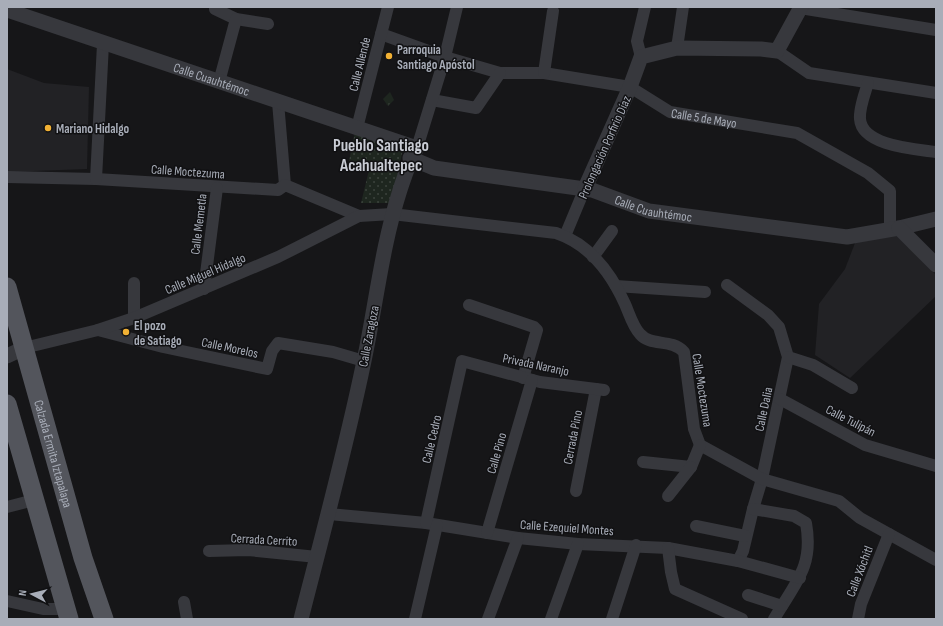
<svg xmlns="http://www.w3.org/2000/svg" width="943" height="626" font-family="'Sofia Sans Condensed',sans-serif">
<defs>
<pattern id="grass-tufts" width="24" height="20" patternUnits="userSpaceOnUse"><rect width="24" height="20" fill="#1e261f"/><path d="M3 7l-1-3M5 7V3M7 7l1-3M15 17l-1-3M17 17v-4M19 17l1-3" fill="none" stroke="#3c433d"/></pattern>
<pattern id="park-dots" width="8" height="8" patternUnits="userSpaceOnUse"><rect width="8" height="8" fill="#1e261f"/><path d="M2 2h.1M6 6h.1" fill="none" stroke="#3c433d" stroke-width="1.8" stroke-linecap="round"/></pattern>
</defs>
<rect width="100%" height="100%" fill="#161618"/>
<g fill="#222225">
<polygon points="7,69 44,83 89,87 87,169 7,172"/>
<polygon points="896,233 936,275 936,296 850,378 815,355 819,304 845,269 855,243"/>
</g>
<polygon fill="url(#grass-tufts)" points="390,92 394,100 388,106 383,99"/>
<polygon fill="url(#park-dots)" points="355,132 403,149 391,203 361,203 369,170 348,166"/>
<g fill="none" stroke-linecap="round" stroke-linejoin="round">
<g stroke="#37383d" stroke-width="12">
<polyline points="215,7 215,9 236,19 268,24"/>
<polyline points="800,8 936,30"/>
<path id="s1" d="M381 34 445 57 500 73H544L630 87 670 112 797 133 868 173 890 191V229"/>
<polyline points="677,48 683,7"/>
<polyline points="777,51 809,73 936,93"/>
<polyline points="641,57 637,41 645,7"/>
<polyline points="544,73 553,11"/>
<polyline points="219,82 236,19"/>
<path d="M868 83C865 93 859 108 860 119 862 146 915 149 936 152"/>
<polyline points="432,100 476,108 500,73"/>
<polyline points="278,102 285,185"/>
<polyline points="357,128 388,7"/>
<polyline points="417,148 445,57 457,7"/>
<polyline points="7,177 96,179 278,190 285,185 359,216"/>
<polyline points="96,179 103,44"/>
<polyline points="565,236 585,188"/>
<polyline points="593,257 612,231"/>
<polyline points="134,283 134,318"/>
<polyline points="727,285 768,315 779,327 788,357 762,479 753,509 743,551 738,561"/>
<polyline points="616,286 705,292"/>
<polyline points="204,289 217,188"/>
<polyline points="469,305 534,327 537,330 523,378"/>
<polyline points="98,330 163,347 267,369 272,351 278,343 333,352 364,361"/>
<path d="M24 348 98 330 134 318 278 257 359 216 392 214 556 233C589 244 611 273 625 304 629 313 633 327 640 334 651 347 671 338 684 352L694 429 700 445 762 479 839 501 860 518 936 560"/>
<polyline points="788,357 813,365 852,388"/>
<polyline points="780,399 865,445 936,466"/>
<polyline points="643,462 691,467 700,445"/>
<polyline points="576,491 596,389"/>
<polyline points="668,496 691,467"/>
<polyline points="7,507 34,500"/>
<path d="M753 509 794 516 806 523C814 567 795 583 774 619"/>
<polyline points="329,514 426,523 518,538 578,544 668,548 738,561 800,578"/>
<polyline points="426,523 462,361 540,382 604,390"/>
<polyline points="696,526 745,536"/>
<polyline points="487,533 532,380"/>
<polyline points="668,548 671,572 675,589 742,619"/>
<polyline points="209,551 248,550 317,557"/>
<polyline points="748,595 782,606"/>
<polyline points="7,601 43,609 66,609"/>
<polyline points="184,602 187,619"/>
<polyline points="415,619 437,525"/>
<polyline points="488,619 518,538"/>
<polyline points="551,619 578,544"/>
<polyline points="612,619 636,545"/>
<polyline points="858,619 861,604 889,534"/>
</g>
<g stroke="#37383d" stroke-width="15">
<path id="s2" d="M7 10 417 148C409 161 405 175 400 190 382 246 376 304 364 361 346 448 323 533 301 619"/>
<path id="s3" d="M410 158 434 168 592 190 649 211 847 237 899 228 936 219"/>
<polyline points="585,188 630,87 641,57 677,48 761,49 777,51 801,7"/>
<polyline points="899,228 936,265"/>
<polyline points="7,356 24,348"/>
</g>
<g stroke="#53555c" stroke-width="19">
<path id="s4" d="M7 287 83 558 104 619"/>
<polyline points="7,404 69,619"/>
</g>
</g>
<g fill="#f2b134" stroke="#111113" stroke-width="1.5">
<circle cx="389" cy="56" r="4"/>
<circle cx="48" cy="128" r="4"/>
<circle cx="126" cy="332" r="4"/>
</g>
<g text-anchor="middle" stroke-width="3" stroke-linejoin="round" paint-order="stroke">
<g font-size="13" font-weight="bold" fill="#a8adb8" stroke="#111113" text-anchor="start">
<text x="397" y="54">Parroquia<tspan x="397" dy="15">Santiago Apóstol</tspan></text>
<text x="56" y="133">Mariano Hidalgo</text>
<text x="134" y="330">El pozo<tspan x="134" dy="15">de Satiago</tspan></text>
</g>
<g font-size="13" fill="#a8adb8" stroke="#111113">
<text transform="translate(359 64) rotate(-76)" y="5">Calle Allende</text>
<text dy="5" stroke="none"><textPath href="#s2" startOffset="216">Calle Cuauhtémoc</textPath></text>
<text dy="5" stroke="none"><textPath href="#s1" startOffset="338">Calle 5 de Mayo</textPath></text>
<text transform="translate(604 147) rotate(-66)" y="5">Prolongación Porfirio Díaz</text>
<text transform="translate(188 171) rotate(4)" y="5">Calle Moctezuma</text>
<text dy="5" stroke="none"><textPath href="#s3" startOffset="250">Calle Cuauhtémoc</textPath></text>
<text transform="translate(198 224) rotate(-83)" y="5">Calle Memetla</text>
<text transform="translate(205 273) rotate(-23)" y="5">Calle Miguel Hidalgo</text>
<text transform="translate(368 336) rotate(-79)" y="5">Calle Zaragoza</text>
<text transform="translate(230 347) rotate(12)" y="5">Calle Morelos</text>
<text transform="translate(536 364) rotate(12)" y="5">Privada Naranjo</text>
<text transform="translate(703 390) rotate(81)" y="5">Calle Moctezuma</text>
<text transform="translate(763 409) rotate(-78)" y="5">Calle Dalia</text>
<text transform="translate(851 420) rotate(27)" y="5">Calle Tulipán</text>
<text transform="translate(572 437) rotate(-79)" y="5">Cerrada Pino</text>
<text transform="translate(431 439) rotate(-77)" y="5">Calle Cedro</text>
<text transform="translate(496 453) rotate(-74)" y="5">Calle Pino</text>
<text dy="5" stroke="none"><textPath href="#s4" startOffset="173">Calzada Ermita Iztapalapa</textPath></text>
<text transform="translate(567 527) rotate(4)" y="5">Calle Ezequiel Montes</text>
<text transform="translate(264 539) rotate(3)" y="5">Cerrada Cerrito</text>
<text transform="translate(859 571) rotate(-69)" y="5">Calle Xóchitl</text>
</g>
<g font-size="17" font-weight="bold" fill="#c9ccd4" stroke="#111113">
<text x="381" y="151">Pueblo Santiago<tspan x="381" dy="20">Acahualtepec</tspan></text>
</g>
</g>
<rect width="943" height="626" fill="none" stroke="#a8adb8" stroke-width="16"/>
<g transform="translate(32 594) rotate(277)" stroke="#111113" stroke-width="3" paint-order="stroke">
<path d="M0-3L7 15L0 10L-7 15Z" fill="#a8adb8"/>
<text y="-6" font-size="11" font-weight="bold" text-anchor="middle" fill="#a8adb8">N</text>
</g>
</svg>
